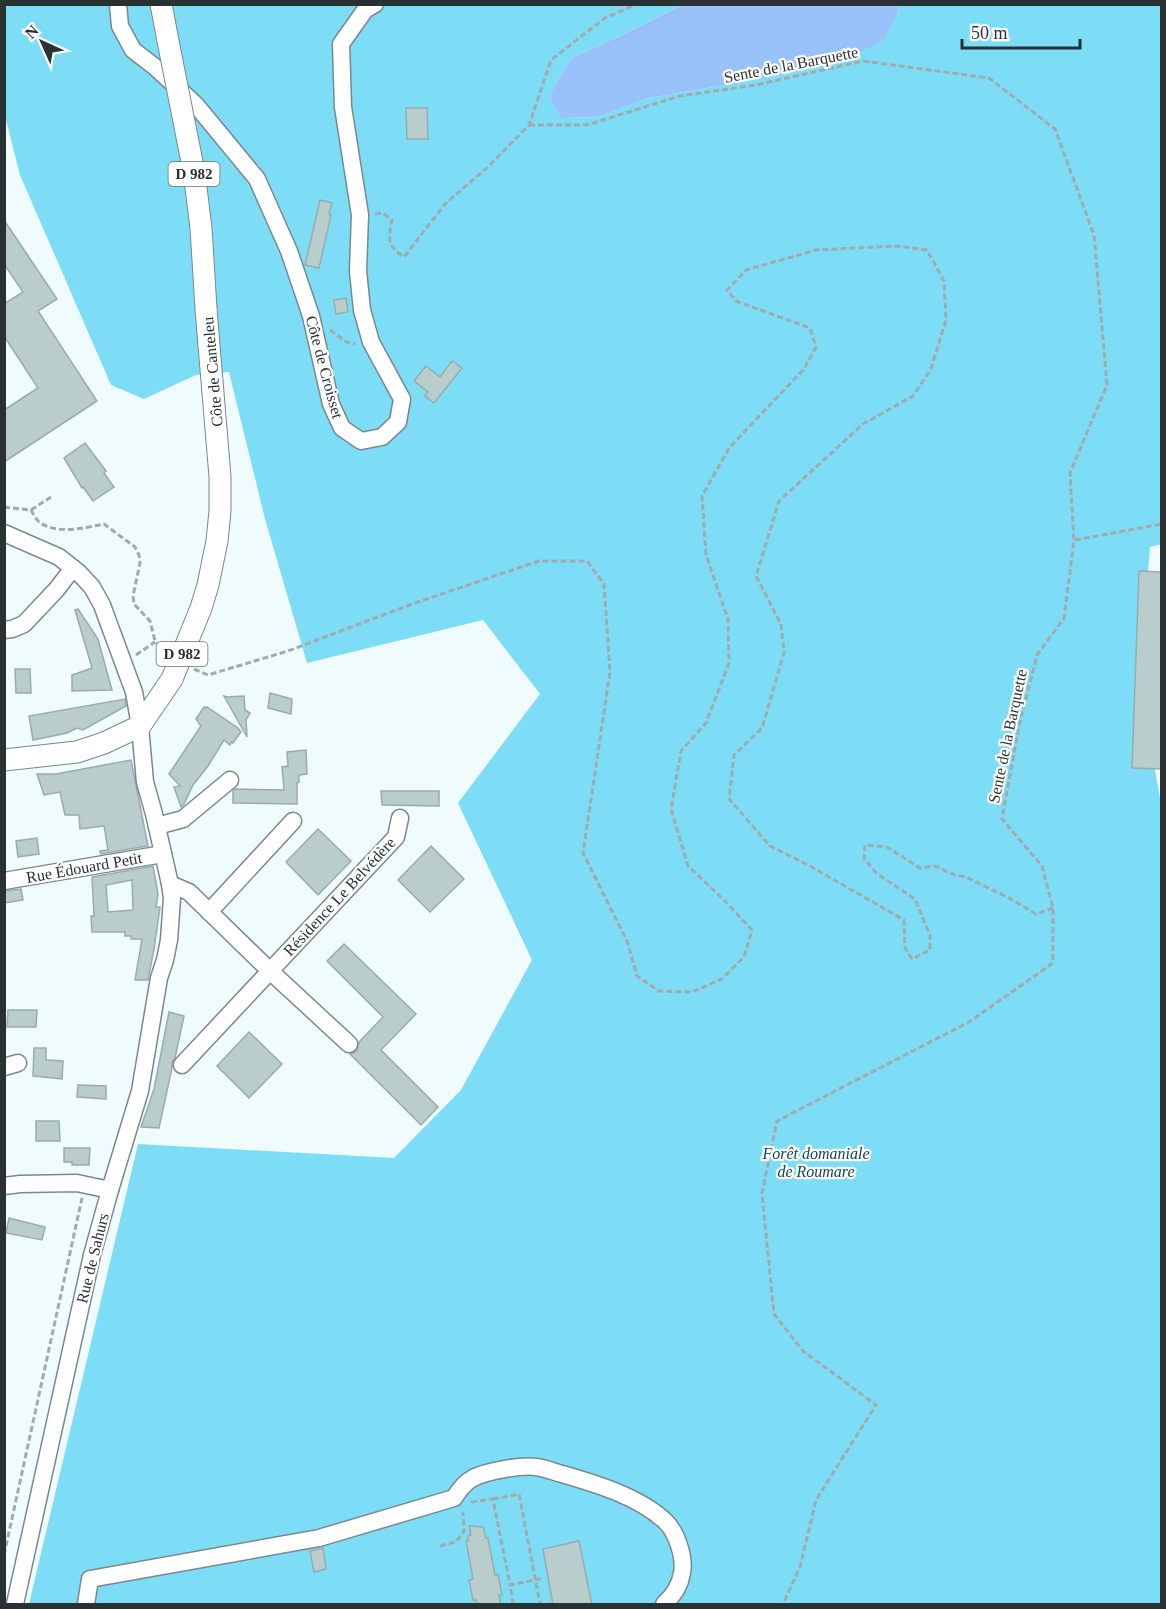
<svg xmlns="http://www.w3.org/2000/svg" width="1166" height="1609" font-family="Georgia,serif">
<rect width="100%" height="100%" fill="#f0fbfe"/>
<polygon fill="#7dddf7" points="4,5 682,5 620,36 571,58 549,96 560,118 598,117 649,98 792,73 852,56 898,14 900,5 1161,5 1162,544 1150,547 1139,685 1162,808 1161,1604 29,1604 138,1144 394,1158 461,1090 532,960 458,803 540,694 483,620 307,663 265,519 229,372 196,375 144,399 111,385 20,175 5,116"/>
<polygon fill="#99c1fa" points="682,5 682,4 900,5 898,13 883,41 852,56 792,73 649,98 598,117 560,118 549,96 571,58 620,36"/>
<g fill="#bacdcd" stroke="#99abab" stroke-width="1.5" fill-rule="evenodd">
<polygon points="406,108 427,108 428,139 407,139"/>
<polygon points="320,200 332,203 329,214 331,215 319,268 305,265"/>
<polygon points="4,220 57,299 38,311 97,401 4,462 4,410 38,388 4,336 4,304 23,292 4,264"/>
<polygon points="346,298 348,312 336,314 334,300"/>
<polygon points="452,361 462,368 434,403 425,396 428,392 414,381 426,366 440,377"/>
<polygon points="85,443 106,471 104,473 114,487 93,501 83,487 82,488 64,458"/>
<polygon points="1139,571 1161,572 1161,769 1132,768"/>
<polygon points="78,609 98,639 112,690 72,691 72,675 92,668 75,610"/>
<polygon points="15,669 30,669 31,693 16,693"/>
<polygon points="270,693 292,699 291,714 268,708"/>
<polygon points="224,696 227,697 244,696 245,710 250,713 246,720 247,737"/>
<polygon points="125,699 126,706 83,730 77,728 67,733 33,740 29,716"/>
<polygon points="204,707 206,708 207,707 238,728 241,732 233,743 231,742 230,745 224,740 208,766 193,785 184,804 181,807 174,787 180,786 169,774 201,726 196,719"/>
<polygon points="306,750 307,774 299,775 299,782 297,783 297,804 233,803 233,791 235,789 284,790 282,767 288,766 287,752"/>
<polygon points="131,760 148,846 101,854 100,851 108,850 104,826 80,829 79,815 65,815 60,792 44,795 37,774 56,774"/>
<polygon points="381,791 439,791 439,806 382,805"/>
<polygon points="318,829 351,861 318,895 286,862"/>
<polygon points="37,838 39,854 18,857 16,841"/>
<polygon points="431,846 464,879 430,912 398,880"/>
<path d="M153 866 158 894 156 907H160L154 949 148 980H135L142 939H131V936H125V932H92L91 916H94L92 877ZM132 880 133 910 108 912 106 885Z"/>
<polygon points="21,889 23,900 4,903 4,891"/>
<polygon points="344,944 416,1014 381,1050 438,1107 421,1125 350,1054 357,1051 359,1042 383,1017 327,961"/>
<polygon points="8,1010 37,1010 36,1027 7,1027"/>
<polygon points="169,1012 184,1016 175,1058 172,1063 172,1068 159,1128 141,1127 154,1089"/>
<polygon points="249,1032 282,1064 249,1098 217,1066"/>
<polygon points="34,1048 46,1048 46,1060 63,1061 62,1079 33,1076"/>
<polygon points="78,1085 106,1086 106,1099 77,1097"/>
<polygon points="36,1121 59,1121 60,1141 36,1141"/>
<polygon points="64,1148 90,1148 89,1165 72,1165 72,1162 64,1162"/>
<polygon points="9,1218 45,1227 42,1240 6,1233"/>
<polygon points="469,1526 483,1527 486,1538 488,1538 495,1575 498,1574 502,1595 499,1595 501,1605 477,1605 476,1600 473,1600 469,1580 473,1579 466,1541 468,1541 468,1536 471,1535"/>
<polygon points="579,1541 592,1605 553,1605 543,1549"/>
<polygon points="323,1548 326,1569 314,1572 310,1551"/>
</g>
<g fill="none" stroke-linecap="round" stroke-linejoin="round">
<g stroke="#78898e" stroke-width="19">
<g id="minor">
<polyline points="118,4 120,26 133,50 155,67 196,105 257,179 289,251 311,316 331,404 342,428 361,441 382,437 398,422 402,399 371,342 362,310 358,271 360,215 343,107 341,44 365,10 375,4"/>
<polyline points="4,533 59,557 79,573 92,587 102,605 134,692 140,726 145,782 154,814 170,884 172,898 169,940 165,960 159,978 140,1091 110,1190 92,1255 15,1604"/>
<polyline points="4,630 12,629 24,624 57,589 73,568"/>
<polyline points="157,826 183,819 230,780"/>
<polyline points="4,881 163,854"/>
<polyline points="170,884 189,892 270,971 396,837 400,818"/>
<polyline points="209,912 293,821"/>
<polyline points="182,1065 270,971 349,1044"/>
<polyline points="4,1067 18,1063"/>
<polyline points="4,1186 20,1184 77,1183 110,1190"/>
<path d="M86 1604 90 1579 319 1538 454 1498C459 1490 464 1483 473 1478 487 1471 521 1465 536 1467 545 1468 554 1472 562 1474 597 1484 640 1497 666 1522 677 1533 685 1558 682 1573 680 1586 673 1596 664 1604"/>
</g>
</g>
<g stroke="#78898e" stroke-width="23">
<g id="major">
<polyline points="161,4 168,41"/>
<polyline points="4,760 77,752 104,743 140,726 172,679 201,608 208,585 217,541 220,511 220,477 206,309"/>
</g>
</g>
<g stroke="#a1aaad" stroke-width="3" stroke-dasharray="6 3" stroke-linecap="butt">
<polyline points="529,125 587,125 680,96 756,85 863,61 989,78 1055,129 1094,235 1107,385 1070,473 1074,541 1064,618 1037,655 1019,726 1002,819 1042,866 1053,908 1053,963 969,1022 777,1121 762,1193 774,1314 803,1351 876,1405 816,1500 800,1567 783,1604"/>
<path d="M375 214 383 213 392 220C389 239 386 245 404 257L445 204 488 167 529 125 551 60 605 18 637 4"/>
<polyline points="330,330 347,342 355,344"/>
<path d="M4 507 31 510C33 514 36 519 39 522 57 535 84 528 104 524L135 547 139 555 140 563 133 596 134 604 150 621 155 641 164 654"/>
<polyline points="31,510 51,497"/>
<polyline points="1075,540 1162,524"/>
<polyline points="136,655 155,642"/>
<polyline points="194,669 208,675 288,651 412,604 539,561 587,561 604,584 610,672 583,853 627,941 637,976 659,991 692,992 722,979 744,957 752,930 726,902 688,866 671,809 681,751 706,723 729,663 728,619 706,555 702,496 729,448 804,369 816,347 810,328 736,301 727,290 746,270 816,250 897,246 927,250 944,281 946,320 931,369 913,396 863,424 779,501 756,576 781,624 784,653 762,728 734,755 729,799 770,846 810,866 904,920 905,948 912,959 930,950 930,935 915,899 876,873 864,858 865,845 887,847 920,868 935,866 955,875 966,877 1009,898 1036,914 1053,908"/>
<polyline points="493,1499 519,1494 540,1604"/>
<polyline points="471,1502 493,1499 510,1585"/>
<polyline points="440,1546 456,1542 464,1531 463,1512"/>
<polyline points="4,1555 82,1198"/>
<polyline points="513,1604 510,1585 544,1578"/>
</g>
<use href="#minor" stroke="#fff" stroke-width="16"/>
<use href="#major" stroke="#fff" stroke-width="21"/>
<g stroke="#78898e" stroke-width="23" stroke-linecap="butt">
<polyline id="major-bridge" points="168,41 194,172 201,228 206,309"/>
</g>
<use href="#major-bridge" stroke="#fff" stroke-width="21"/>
</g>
<g text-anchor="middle" stroke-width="4.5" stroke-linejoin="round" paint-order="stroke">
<g fill="#fff" stroke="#6a6f70" stroke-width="1.5">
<rect x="168.5" y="162" width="51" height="24" rx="4.5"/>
<rect x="156.5" y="642" width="51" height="24" rx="4.5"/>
</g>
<g font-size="15" font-weight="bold" fill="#2a3133">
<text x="194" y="179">D 982</text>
<text x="182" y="659">D 982</text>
</g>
<g font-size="16" fill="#2a3133" stroke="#fff">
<text transform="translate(791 64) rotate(-11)" y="6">Sente de la Barquette</text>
<text transform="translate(325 367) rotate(75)" y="6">Côte de Croisset</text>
<text transform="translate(212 372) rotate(-95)" y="6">Côte de Canteleu</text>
<text transform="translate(1007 736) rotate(-78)" y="6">Sente de la Barquette</text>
<text transform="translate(84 867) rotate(-10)" y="6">Rue Édouard Petit</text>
<text transform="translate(339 896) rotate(-47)" y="6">Résidence Le Belvédère</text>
<text transform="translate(92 1258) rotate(-76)" y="6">Rue de Sahurs</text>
</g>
<g font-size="16" font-style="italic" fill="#0f4652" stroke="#fff">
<text x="816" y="1159">Forêt domaniale<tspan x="816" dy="18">de Roumare</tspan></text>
</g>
</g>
<rect width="1166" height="1609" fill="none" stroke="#2a3133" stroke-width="12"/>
<g transform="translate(42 42) rotate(315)" stroke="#ffffff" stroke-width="4.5" paint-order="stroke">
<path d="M0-4.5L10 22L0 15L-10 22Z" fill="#2a3133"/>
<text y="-9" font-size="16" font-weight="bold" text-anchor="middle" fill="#2a3133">N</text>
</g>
<path d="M962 39v9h118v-9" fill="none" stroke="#2a3133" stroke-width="3"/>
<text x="971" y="39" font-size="18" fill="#2a3133" stroke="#ffffff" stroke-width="4.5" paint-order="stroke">50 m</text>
</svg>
